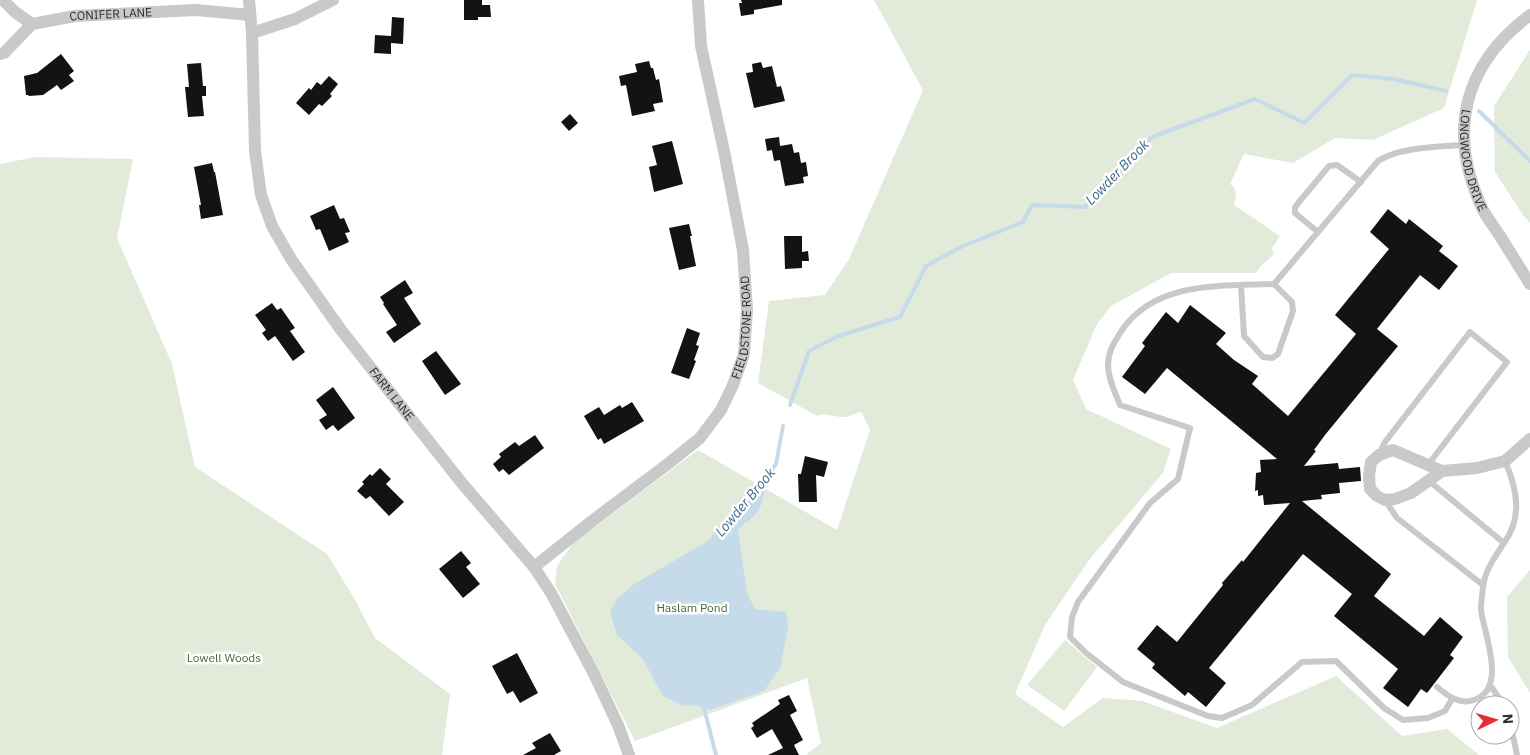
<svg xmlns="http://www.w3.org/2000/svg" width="1530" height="755" font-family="'IBM Plex Sans',sans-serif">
<rect width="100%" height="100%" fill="#fff"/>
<g fill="#e2ead9">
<path d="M874 0H1477L1444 108 1373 140 1335 138 1293 163 1244 154 1230 184C1238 189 1236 197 1234 205L1280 236 1272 248 1274 254C1267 261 1261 264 1256 273H1171L1111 306 1097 324 1073 380 1086 409 1171 449 1163 473 1089 560 1045 625 1015 694 1063 727 1103 698 1142 701 1217 728 1336 676 1402 736 1447 729 1479 755H806L821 743 807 678 635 741 555 584 557 566 573 543 698 450 837 530 870 430 861 412C856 413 850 416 845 417 835 418 826 412 817 416L758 383 769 301 825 295 849 259 923 90Z"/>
<polygon points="1530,50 1530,223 1523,215 1495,172 1494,106"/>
<polygon points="35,157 133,159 117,238 172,364 195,467 327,554 354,598 375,638 450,694 442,755 0,755 0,164"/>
<polygon points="1530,570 1530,693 1508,657 1507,597"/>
<polygon points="1065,640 1097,667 1064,711 1027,685"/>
</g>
<path fill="#c5dbea" d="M760 488 764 491C762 513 754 515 738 529L747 593 755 609 786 612 788 628 780 668 764 691 710 710 697 705 683 706 663 696 642 658 617 635 610 612 617 599 634 584 708 541 734 508Z"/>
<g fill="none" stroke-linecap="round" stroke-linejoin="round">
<g stroke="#c5dbea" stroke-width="4">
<polyline points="1479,111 1530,161"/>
<polyline points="790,405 809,351 838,336 900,317 926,266 963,246 1023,222 1032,205 1085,207 1152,137 1255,99 1304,123 1352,75 1393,79 1446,91"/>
<polyline points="756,492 776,464 783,426"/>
<polyline points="703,704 716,755"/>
</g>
</g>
<g fill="#131313">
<polygon points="464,0 482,0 482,5 490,5 491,17 478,17 478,20 464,20"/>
<polygon points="741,0 782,0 782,5 754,10 754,14 741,16 739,3 742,3"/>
<polygon points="392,17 404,18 403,44 391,43 391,54 374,53 375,35 391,36"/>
<polygon points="61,54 74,71 69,75 74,81 61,90 57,85 43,95 29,96 28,95 26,95 24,76 37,73"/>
<polygon points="649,61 651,68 653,68 656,80 659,79 663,102 653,104 655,111 632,116 626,85 621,86 619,76 637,72 635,64"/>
<polygon points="761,62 763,68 772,66 777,87 781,86 785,101 754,108 746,73 753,72 752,64"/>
<polygon points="201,63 203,86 206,86 206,96 202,96 204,116 188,117 185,87 189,87 187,64"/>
<polygon points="329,76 338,84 330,94 332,96 322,106 319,104 309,115 296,103 309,88 311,90 317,82 321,85"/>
<polygon points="570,114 578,123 569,131 561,122"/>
<polygon points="779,137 780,146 792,144 794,153 799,152 801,163 806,162 808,176 803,177 804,183 785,186 780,160 774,161 772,150 767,151 765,139"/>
<polygon points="672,141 683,184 654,192 649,167 657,165 652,146"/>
<polygon points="212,163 214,172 215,172 223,215 201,219 199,205 201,205 194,167"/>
<polygon points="334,205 340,219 344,218 350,232 345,233 349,242 329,251 320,229 316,230 310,216"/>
<polygon points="1388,209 1406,224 1409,219 1443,246 1439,251 1458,266 1439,290 1420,275 1377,329 1398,346 1325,435 1314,450 1316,451 1304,466 1338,463 1339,469 1360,467 1361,481 1339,483 1340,493 1321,495 1322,499 1302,501 1391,574 1374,596 1424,636 1440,617 1463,637 1450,655 1454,658 1427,693 1421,689 1408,707 1383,688 1398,669 1334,616 1352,594 1303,554 1209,668 1226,683 1206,707 1188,692 1185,696 1152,668 1155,664 1137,649 1157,625 1177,642 1223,585 1222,583 1242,560 1243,562 1290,503 1264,505 1263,495 1258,496 1258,490 1255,491 1256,473 1261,472 1260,460 1277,459 1167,368 1145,394 1122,377 1145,346 1142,343 1166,312 1178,323 1190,305 1226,333 1216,344 1234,360 1258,376 1252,384 1288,416 1356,334 1335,315 1389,249 1370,232"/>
<polygon points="689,224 692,236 690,236 696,266 679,270 669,228"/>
<polygon points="784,236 802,236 802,252 808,251 809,261 802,261 802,268 785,269"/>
<polygon points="405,280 413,293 404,298 421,324 394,343 386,332 397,325 383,304 384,303 380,297"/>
<polygon points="272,303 277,310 281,308 295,328 290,331 305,352 293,361 275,336 268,341 262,333 266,330 255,315"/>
<polygon points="687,328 700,333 696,345 699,346 694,360 696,361 689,379 671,373"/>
<polygon points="436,351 461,384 445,395 422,361"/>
<polygon points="333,387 355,418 338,431 333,425 326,430 319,420 327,415 316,400"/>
<polygon points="632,402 644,421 604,444 601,438 598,440 584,416 599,407 604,415 620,405 622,408"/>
<polygon points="535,435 544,448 509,475 503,469 499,472 493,464 501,457 499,454 515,442 519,446"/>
<polygon points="805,456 828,462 824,477 816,475 817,502 799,502 798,474 801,474"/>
<polygon points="380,468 391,479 386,484 404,502 389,516 370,496 366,499 357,491 364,484 362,482 370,474 372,476"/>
<polygon points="461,551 471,563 466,567 480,584 463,598 439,569"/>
<polygon points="517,653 538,693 520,703 513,691 507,694 492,666"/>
<polygon points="789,695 797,711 790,715 803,740 794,745 799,755 768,755 783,748 772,729 757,738 751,728 754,726 752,723 780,704 778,700"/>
<polygon points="550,733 561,751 554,755 523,755 536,748 532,743"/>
</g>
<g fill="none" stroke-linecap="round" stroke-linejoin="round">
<g stroke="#c9c9c9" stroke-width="6">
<polyline points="1318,232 1295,213 1295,207 1329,166 1337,165 1361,182"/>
<polyline points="1241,285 1244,336 1263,357 1272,358 1278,354 1293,311 1292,302 1274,284"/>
<polyline points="1379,454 1385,442 1470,332 1507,362 1427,466"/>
<polyline points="1429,481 1504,543"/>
<polyline points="1385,500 1397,518 1483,585"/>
<polyline points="1490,685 1504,705"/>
<path d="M1437 687C1448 696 1459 705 1474 700 1508 689 1484 634 1481 610 1481 603 1482 595 1483 587 1485 570 1495 557 1504 543 1523 517 1517 489 1505 461"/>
<path d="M1452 699 1445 711 1428 718 1403 720 1384 708 1336 661 1302 662 1252 705 1222 718 1208 716 1123 682 1085 652 1070 637 1072 617 1078 602 1150 503 1178 479 1190 428 1120 405C1115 392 1108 379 1108 365 1108 351 1115 341 1122 330 1156 281 1221 286 1274 284L1378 161C1400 147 1438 147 1463 145"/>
<polyline points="1510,721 1517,755"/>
</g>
<g stroke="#c9c9c9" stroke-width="12">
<polyline points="3,0 15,12 32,24"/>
<path id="s1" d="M249 0 252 33 255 151 261 195 272 226 291 259 341 330 461 482 534 567 551 593 594 674 618 725 629 755"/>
<path id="s2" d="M1530 15C1462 66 1447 134 1483 210 1488 219 1494 227 1500 236 1510 252 1520 268 1530 284"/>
<polyline points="252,33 295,19 333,0"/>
<path id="s3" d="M0 54 4 53 32 24 75 16 196 10 250 15"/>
<polyline points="1442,471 1411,493 1395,499 1385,500 1377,496 1370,489 1369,476 1371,462 1379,455 1393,450 1442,471 1477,468 1505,461 1530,439"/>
<path id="s4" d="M534 567 592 521 669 463 700 438 721 410 733 385 744 354 747 310 743 250 724 151 701 46 698 0"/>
</g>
</g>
<g text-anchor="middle" stroke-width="5" stroke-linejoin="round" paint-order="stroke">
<g font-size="12" fill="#2c2c2c" stroke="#fff">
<text dy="4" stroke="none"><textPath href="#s3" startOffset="124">CONIFER LANE</textPath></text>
<text dy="4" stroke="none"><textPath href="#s2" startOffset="169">LONGWOOD DRIVE</textPath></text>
<text dy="4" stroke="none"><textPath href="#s4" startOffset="332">FIELDSTONE ROAD</textPath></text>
<text dy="4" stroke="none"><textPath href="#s1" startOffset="435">FARM LANE</textPath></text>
</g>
<g font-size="12" fill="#4e663b" stroke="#fff">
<text x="692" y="612">Haslam Pond</text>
<text x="224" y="662">Lowell Woods</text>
</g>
<g font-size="14" font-style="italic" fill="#3c6b8c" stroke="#fff">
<text transform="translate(1117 172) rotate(-46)" y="5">Lowder Brook</text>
<text transform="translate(745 502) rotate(-50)" y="5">Lowder Brook</text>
</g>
</g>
<g transform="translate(1495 720) rotate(85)"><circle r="24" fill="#ffffff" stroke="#ababab"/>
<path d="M0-4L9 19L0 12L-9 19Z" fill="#e12f38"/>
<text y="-8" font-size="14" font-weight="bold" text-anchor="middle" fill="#2c2c2c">N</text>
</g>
</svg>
